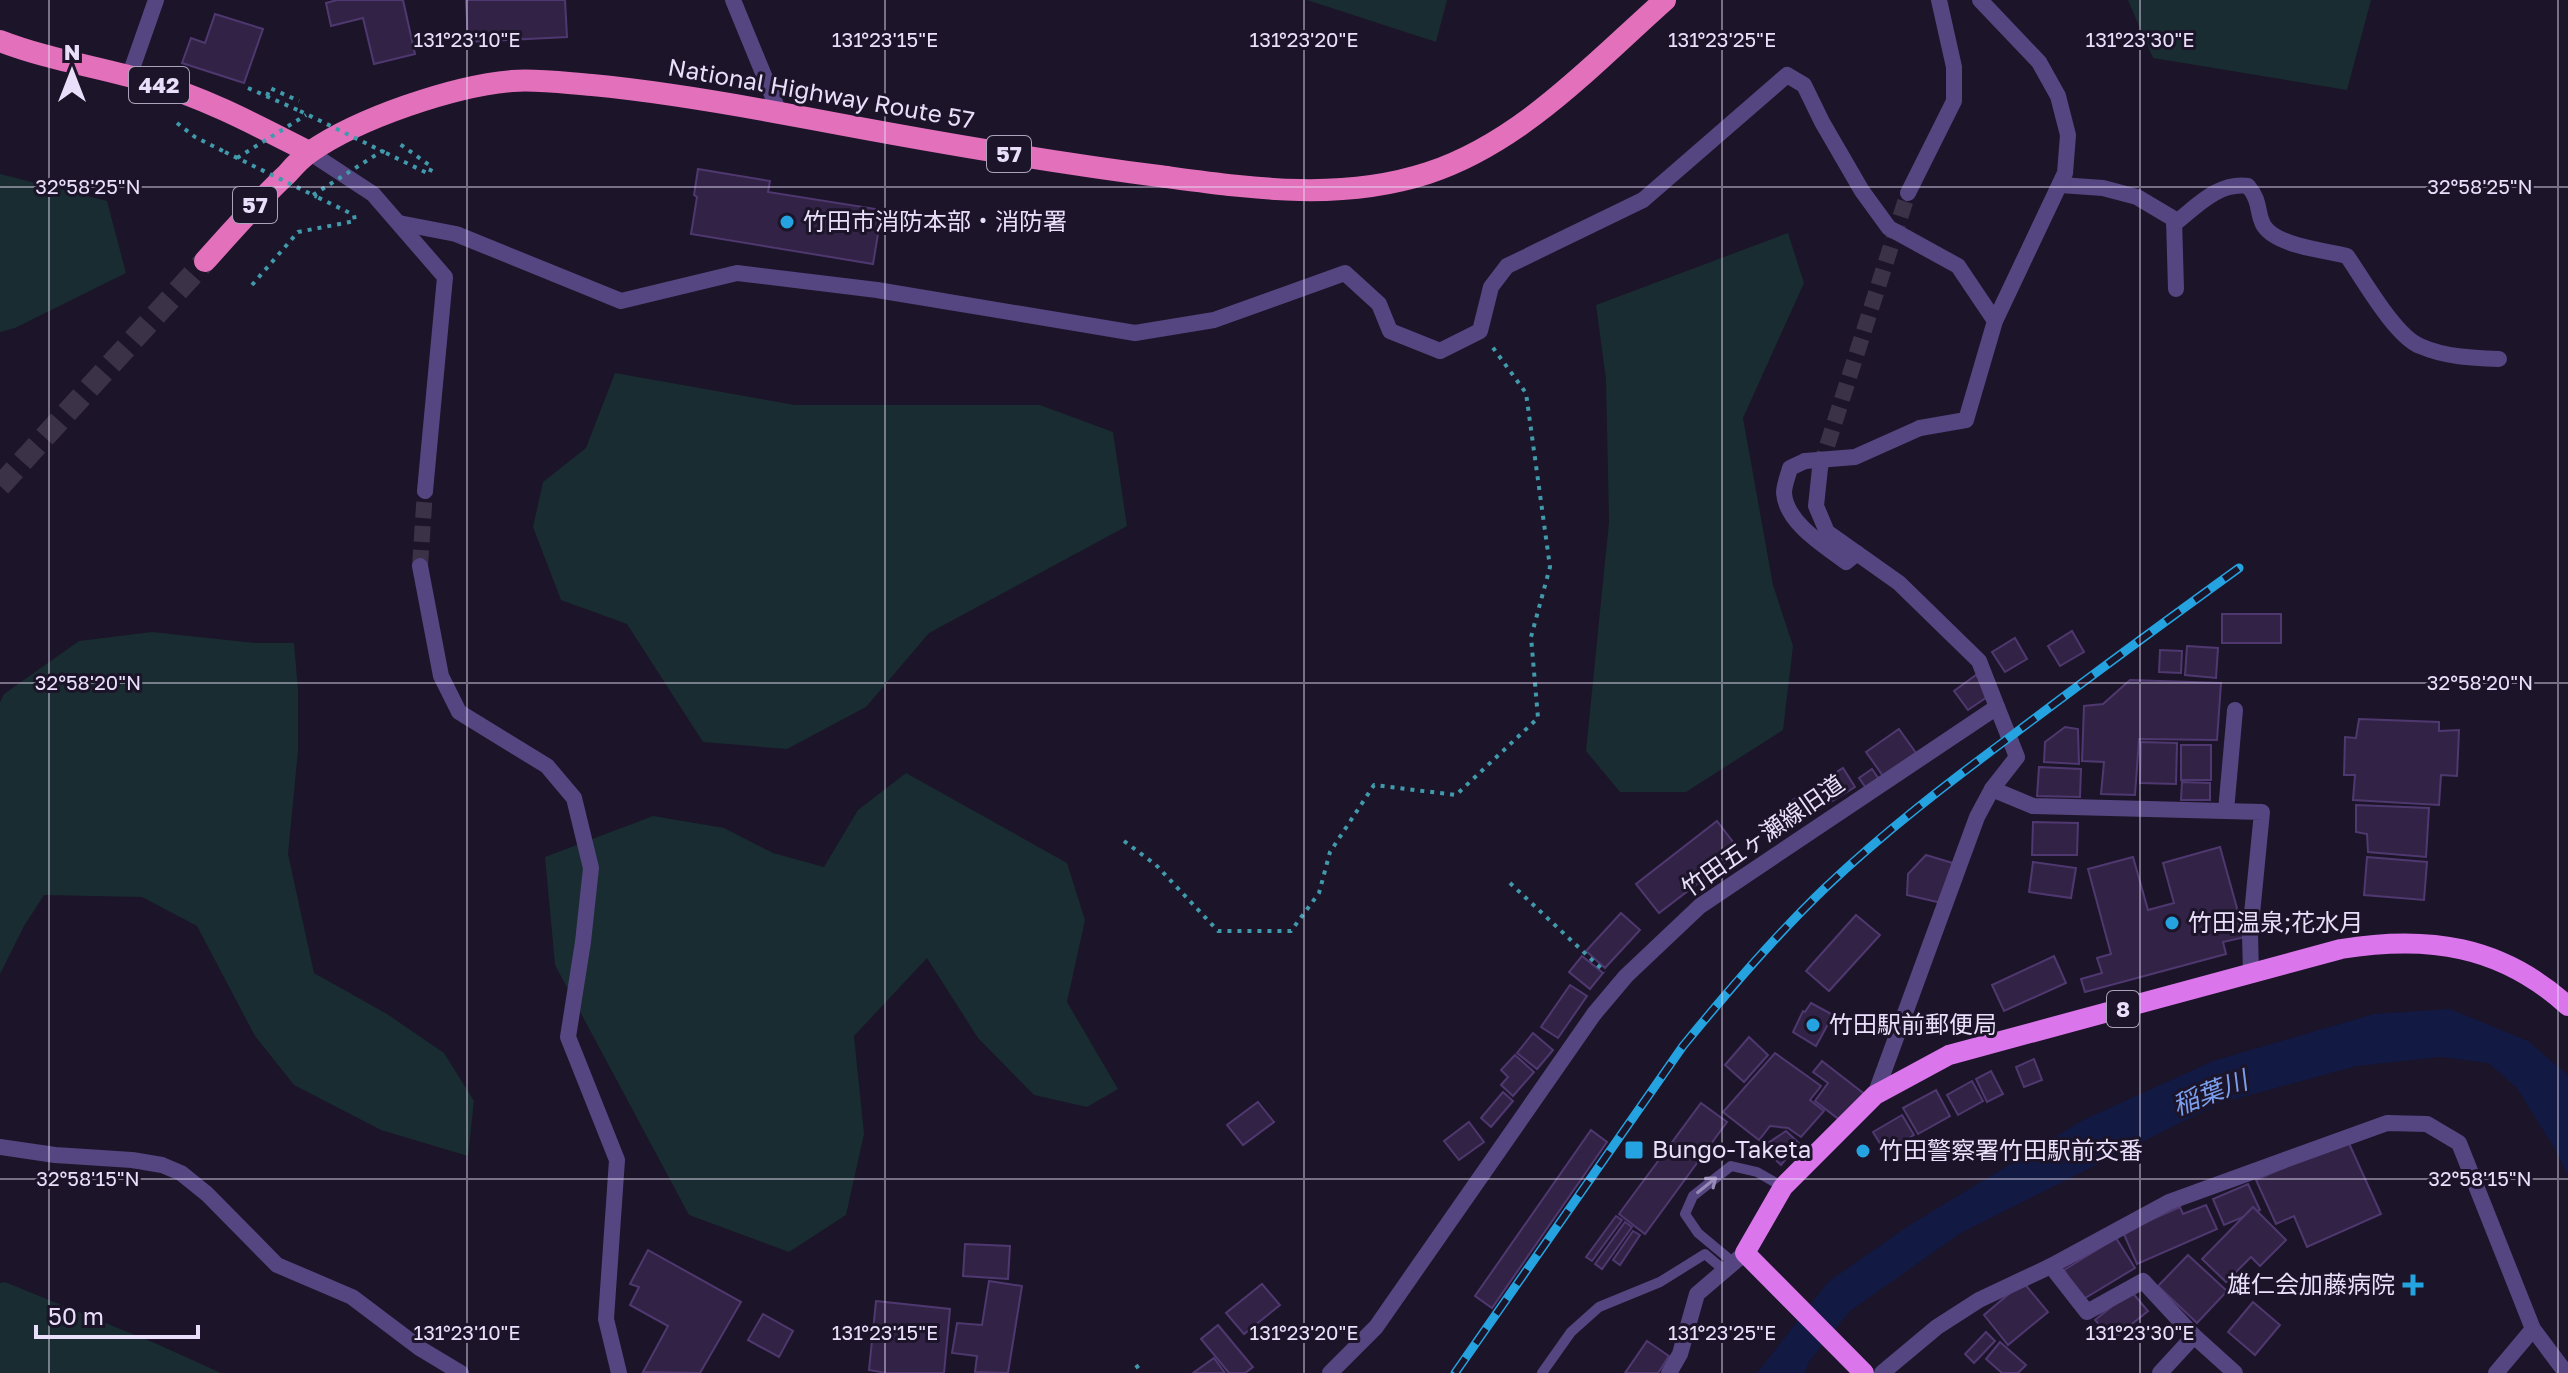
<svg xmlns="http://www.w3.org/2000/svg" width="2568" height="1373" font-family="'Golos Text','Noto Sans JP',sans-serif">
<rect width="100%" height="100%" fill="#1c1428"/>
<g fill="#182c31">
<polygon points="1307,0 1447,0 1436,42"/>
<polygon points="2128,0 2371,0 2347,90 2153,58"/>
<polygon points="0,174 107,201 126,273 15,328 0,332"/>
<polygon points="1788,233 1804,283 1743,418 1773,585 1793,646 1783,730 1686,792 1620,792 1586,751 1609,522 1606,379 1596,305"/>
<polygon points="615,373 795,405 1040,405 1113,432 1127,526 929,633 866,707 787,749 703,742 627,624 561,600 533,527 543,482 586,448"/>
<polygon points="152,632 255,643 294,643 298,690 298,751 288,854 314,973 387,1014 444,1053 474,1101 468,1156 381,1130 294,1085 255,1036 197,926 142,897 44,895 24,926 0,974 0,702 4,694 79,641"/>
<polygon points="906,773 1067,863 1085,920 1067,1002 1118,1089 1087,1107 1034,1095 978,1038 927,958 854,1036 864,1134 846,1215 789,1252 689,1215 555,965 545,857 653,816 724,828 773,853 824,867 858,810"/>
<polygon points="5,1282 157,1344 221,1373 0,1373 0,1283"/>
</g>
<polygon fill="#121942" points="2450,1009 2528,1041 2568,1075 2568,1176 2556,1151 2517,1088 2488,1063 2441,1057 2357,1066 2220,1103 1961,1233 1850,1311 1809,1362 1805,1373 1757,1373 1828,1282 1908,1226 2083,1120 2213,1061 2374,1014"/>
<g fill="#322346" stroke="#4f386f" stroke-width="2">
<polygon points="337,0 403,0 415,54 374,64 363,18 331,26 326,3"/>
<polygon points="466,0 565,0 567,37 468,42"/>
<polygon points="215,14 263,29 244,83 182,63 191,38 205,43"/>
<polygon points="698,169 770,181 768,192 882,210 873,264 691,234 697,197 694,195"/>
<rect x="2222" y="614" width="59" height="29"/>
<polygon points="2072,631 2084,652 2060,666 2048,646"/>
<polygon points="2015,638 2027,659 2005,672 1992,652"/>
<polygon points="2187,646 2218,648 2216,678 2185,675"/>
<polygon points="2160,650 2182,651 2181,673 2159,672"/>
<polygon points="1976,675 1990,695 1968,710 1954,691"/>
<polygon points="2130,680 2221,683 2217,740 2139,739 2135,795 2101,794 2104,762 2082,761 2084,706 2103,704"/>
<polygon points="2359,719 2439,722 2439,731 2459,730 2457,776 2441,775 2439,805 2353,800 2355,775 2344,775 2345,737 2356,738"/>
<polygon points="2065,727 2078,729 2079,764 2044,762 2045,742"/>
<polygon points="1899,729 1916,753 1883,776 1866,752"/>
<polygon points="2141,742 2177,743 2176,784 2140,783"/>
<rect x="2181" y="745" width="30" height="35"/>
<polygon points="2039,767 2081,769 2080,797 2037,796"/>
<polygon points="1843,768 1855,787 1805,818 1793,800"/>
<polygon points="1872,769 1881,782 1868,791 1859,778"/>
<polygon points="2182,782 2210,783 2210,800 2181,800"/>
<polygon points="2356,805 2429,808 2426,857 2368,852 2367,834 2356,832"/>
<polygon points="1717,821 1740,851 1659,913 1636,884"/>
<polygon points="2033,822 2078,823 2077,855 2032,855"/>
<polygon points="2220,847 2245,937 2223,942 2226,954 2085,992 2081,979 2102,973 2097,958 2111,954 2088,869 2133,857 2148,910 2174,903 2163,863"/>
<polygon points="1926,855 1956,864 1946,904 1907,895 1908,874"/>
<polygon points="2367,857 2427,862 2424,900 2364,895"/>
<polygon points="2033,862 2076,868 2071,898 2029,892"/>
<polygon points="1621,913 1640,930 1605,968 1586,951"/>
<polygon points="1856,915 1880,935 1829,991 1806,971"/>
<polygon points="1582,956 1603,973 1590,989 1569,972"/>
<polygon points="2054,956 2066,983 2004,1011 1992,985"/>
<polygon points="1570,985 1587,996 1558,1038 1541,1027"/>
<polygon points="1811,1003 1833,1015 1816,1046 1793,1032 1803,1011 1805,1012"/>
<polygon points="1533,1033 1553,1050 1537,1069 1517,1053"/>
<polygon points="1749,1037 1768,1055 1744,1082 1725,1065"/>
<polygon points="1775,1053 1821,1086 1810,1100 1824,1111 1801,1137 1788,1128 1770,1126 1759,1140 1723,1112"/>
<polygon points="1515,1055 1534,1072 1513,1096 1501,1085 1508,1077 1501,1070"/>
<polygon points="2034,1059 2042,1080 2024,1087 2016,1067"/>
<polygon points="1822,1061 1867,1096 1845,1124 1815,1101 1828,1083 1813,1072"/>
<polygon points="1991,1071 2003,1094 1987,1102 1976,1079"/>
<polygon points="1972,1081 1983,1101 1958,1115 1947,1095"/>
<polygon points="1936,1090 1950,1116 1918,1134 1903,1108"/>
<polygon points="1503,1092 1513,1101 1491,1127 1481,1118"/>
<polygon points="1258,1102 1274,1122 1243,1145 1227,1125"/>
<polygon points="1701,1103 1727,1122 1645,1234 1619,1214"/>
<polygon points="1902,1115 1914,1135 1885,1152 1873,1132"/>
<polygon points="1469,1122 1484,1142 1459,1160 1444,1141"/>
<polygon points="1591,1130 1607,1142 1492,1308 1475,1296"/>
<polygon points="1786,1131 1799,1143 1781,1165 1762,1147"/>
<polygon points="2347,1139 2381,1214 2307,1247 2294,1216 2276,1224 2256,1180"/>
<polygon points="2248,1184 2260,1210 2224,1225 2213,1199"/>
<polygon points="2206,1205 2217,1229 2137,1264 2123,1232 2180,1207 2183,1214"/>
<polygon points="2253,1207 2286,1240 2260,1266 2251,1257 2226,1282 2202,1259"/>
<polygon points="1616,1216 1622,1220 1592,1261 1586,1257"/>
<polygon points="1625,1222 1632,1227 1602,1269 1595,1264"/>
<polygon points="1633,1231 1640,1235 1620,1265 1613,1260"/>
<polygon points="2116,1238 2135,1268 2082,1300 2064,1270"/>
<polygon points="965,1244 1010,1246 1008,1279 963,1276"/>
<polygon points="648,1250 741,1302 700,1373 643,1372 668,1326 630,1305 639,1287 630,1284"/>
<polygon points="2188,1255 2227,1291 2197,1323 2158,1286"/>
<polygon points="989,1281 1022,1286 1008,1373 975,1372 977,1356 952,1353 957,1323 982,1325"/>
<polygon points="2023,1282 2048,1312 2008,1345 1984,1315"/>
<polygon points="1262,1284 1280,1305 1244,1334 1226,1313"/>
<polygon points="2131,1291 2148,1311 2112,1340 2095,1320"/>
<polygon points="876,1301 950,1309 944,1373 886,1373 869,1370"/>
<polygon points="2253,1302 2280,1325 2255,1355 2228,1332"/>
<polygon points="763,1314 793,1331 779,1357 748,1340"/>
<polygon points="1218,1325 1253,1367 1245,1373 1229,1373 1201,1339"/>
<polygon points="1986,1332 1995,1341 1974,1363 1965,1354"/>
<polygon points="1647,1341 1669,1356 1658,1373 1625,1373"/>
<polygon points="2000,1342 2026,1365 2018,1373 2002,1373 1986,1359"/>
<polygon points="1214,1358 1225,1373 1193,1373"/>
</g>
<g fill="none" stroke-linecap="round" stroke-linejoin="round">
<g stroke="#3b3248" stroke-width="16" stroke-dasharray="16 8" stroke-linecap="butt">
<polyline points="1820,468 1908,193"/>
<polyline points="420,566 425,491"/>
</g>
<polyline stroke="#3b3248" stroke-width="22" stroke-dasharray="22 11" stroke-linecap="butt" points="0,486 205,261"/>
<g stroke="#419aac" stroke-width="4" stroke-dasharray="4 6" stroke-linecap="butt">
<polyline points="248,88 300,111"/>
<polyline points="267,96 270,88 299,101"/>
<polyline points="177,123 195,137 225,152"/>
<polyline points="386,153 429,174 432,167 397,142"/>
<polyline points="252,285 298,232 355,221 354,215 317,197"/>
<polyline points="1124,841 1156,865 1218,931 1291,931 1319,893 1330,852 1374,785 1456,795 1538,718 1531,637 1550,567 1526,393 1491,345"/>
<polyline points="1510,883 1605,972"/>
<polyline points="1136,1365 1142,1373"/>
</g>
<g stroke="#554580" stroke-width="10">
<polyline points="1734,1263 1698,1233 1685,1214 1693,1196 1731,1166 1757,1172 1783,1187"/>
<polyline points="1542,1373 1571,1332 1599,1307 1660,1282 1705,1254 1725,1271"/>
</g>
<g stroke="#554580" stroke-width="16">
<polyline points="733,0 779,112"/>
<polyline points="129,77 156,0"/>
<polyline points="309,152 373,194 445,277 425,491"/>
<polyline points="2060,185 2103,188 2137,197 2174,219 2176,289"/>
<polyline points="1908,193 1954,101 1954,67 1939,0"/>
<polyline points="399,223 456,234 621,301 737,273 877,290 1135,333 1214,320 1345,273 1379,304 1390,331 1440,351 1480,331 1491,287 1507,266 1643,200 1787,75 1804,85 1822,122 1862,191 1889,228 1958,266 1995,321"/>
<path d="M2174 224C2197 206 2218 182 2248 186 2262 203 2256 213 2264 226 2277 246 2324 250 2347 256 2363 279 2395 336 2420 346 2445 357 2472 358 2499 359"/>
<polyline points="1920,428 1966,420 1995,321 2065,173 2068,135 2058,96 2039,62 1980,0"/>
<path d="M1805 461 1790 468C1788 476 1784 485 1784 493 1786 523 1825 546 1846 562L1857 553"/>
<polyline points="1820,468 1816,506 1827,532 1899,583 1979,661 1997,707"/>
<polyline points="420,566 441,676 459,712 547,766 574,798 591,868 583,942 568,1037 617,1160 606,1319 619,1373"/>
<polyline points="1992,789 2033,806 2262,812 2250,934 2251,975"/>
<polyline points="2226,811 2235,710"/>
<polyline points="0,1147 55,1155 132,1160 162,1165 181,1173 207,1194 277,1265 352,1297 421,1349 461,1373"/>
<polyline points="2051,1266 2087,1312 2143,1281 2194,1336 2235,1373"/>
<polyline points="1330,1373 1376,1327 1594,1014 1626,976 1700,906 1997,707 2017,757 1992,789 1977,817 1875,1095"/>
<polyline points="1669,1373 1680,1354 1697,1294 1745,1253"/>
<polyline points="1882,1373 1937,1327 1979,1300 2051,1266 2169,1202 2387,1123 2427,1124 2459,1143 2533,1329 2566,1373"/>
<polyline points="2160,1373 2194,1336"/>
<polyline points="2496,1373 2533,1329"/>
</g>
<path stroke="#db75ec" stroke-width="20" d="M1864 1373 1745 1253 1783 1187 1875 1095 1949 1055 2341 949C2428 935 2501 945 2568 1006"/>
<g stroke="#e270bb" stroke-width="22">
<path d="M0 41C49 60 100 67 150 82 206 98 258 126 309 152"/>
<path d="M205 261C232 231 258 201 287 174 294 166 301 158 310 152 359 118 453 86 512 81 538 79 565 83 592 85 666 92 739 105 812 119 928 141 1043 161 1159 176 1249 188 1339 202 1428 173 1522 142 1593 64 1665 0"/>
</g>
<g stroke="#25a3e1" stroke-width="9">
<path id="rail" d="M1455 1373 1683 1046C1728 991 1774 937 1825 888 1884 832 1949 782 2014 734 2088 678 2163 623 2239 568"/>
</g>
<use href="#rail" stroke="#1c1428" stroke-width="6" stroke-dasharray="18" stroke-linecap="butt"/>
<g stroke="#419aac" stroke-width="4" stroke-dasharray="4 6" stroke-linecap="butt">
<polyline points="300,111 386,153"/>
<polyline points="225,152 317,197"/>
<polyline points="237,158 306,115"/>
<polyline points="313,195 382,151"/>
</g>
<polyline stroke="#554580" stroke-width="16" points="1805,461 1855,457 1920,428"/>
</g>
<defs><path id="oneway-shaft" d="M-6 0H5M1.5-3L5.5 0L1.5 3" fill="none" stroke-width="1.6" stroke-linecap="round" stroke-linejoin="round" transform="scale(2)"/></defs>
<use stroke="#988ab7" href="#oneway-shaft" transform="translate(1707 1185) rotate(-39)"/>
<path fill="none" stroke="#e9dffb" stroke-width="2" stroke-opacity="0.45" d="M49 0V1373M467 0V1373M885 0V1373M1304 0V1373M1722 0V1373M2140 0V1373M2558 0V1373M0 187H2568M0 683H2568M0 1179H2568"/>
<g fill="#25a3e1" stroke="#1c1428" stroke-width="3">
<circle cx="787" cy="222" r="8"/>
<circle cx="2172" cy="923" r="8"/>
<circle cx="1813" cy="1025" r="8"/>
<rect x="1624" y="1140" width="20" height="20" rx="4"/>
<circle cx="1863" cy="1151" r="8"/>
<path d="M2409 1273h8v8h8v8h-8v8h-8v-8h-8v-8h8z"/>
</g>
<g text-anchor="middle" stroke-width="6" stroke-linejoin="round" paint-order="stroke">
<g fill="#1c1428" stroke="#aca2bc" stroke-width="2">
<rect x="129" y="67" width="60" height="36" rx="6"/>
<rect x="987" y="136" width="44" height="36" rx="6"/>
<rect x="233" y="187" width="44" height="36" rx="6"/>
<rect x="2107" y="991" width="32" height="36" rx="6"/>
</g>
<g font-size="22" font-weight="bold" fill="#e9dffb">
<text x="159" y="93">442</text>
<text x="1009" y="162">57</text>
<text x="255" y="213">57</text>
<text x="2123" y="1017">8</text>
</g>
<g font-size="24" fill="#e9dffb" stroke="#1c1428">
<text transform="translate(821 94) rotate(10)" y="8">National Highway Route 57</text>
<text transform="translate(1763 836) rotate(-35)" y="8">竹田五ヶ瀬線旧道</text>
</g>
<g font-size="24" fill="#e9dffb" stroke="#1c1428" text-anchor="start">
<text x="803" y="230">竹田市消防本部・消防署</text>
<text x="2188" y="931">竹田温泉;花水月</text>
<text x="1829" y="1033">竹田駅前郵便局</text>
<text x="1652" y="1158">Bungo-Taketa</text>
<text x="1879" y="1159">竹田警察署竹田駅前交番</text>
<text x="2395" y="1293" text-anchor="end">雄仁会加藤病院</text>
</g>
<g font-size="26" font-style="italic" fill="#7b9eed" stroke="#1c1428">
<text transform="translate(2210 1093) rotate(-21)" y="9">稲葉川</text>
</g>
</g>
<g font-size="20" text-anchor="middle" fill="#e9dffb" stroke="#1c1428" stroke-width="6" stroke-linejoin="round" paint-order="stroke">
<text x="467" y="47">131°23'10"E</text>
<text x="885" y="47">131°23'15"E</text>
<text x="1304" y="47">131°23'20"E</text>
<text x="1722" y="47">131°23'25"E</text>
<text x="2140" y="47">131°23'30"E</text>
<text x="88" y="194">32°58'25"N</text>
<text x="2480" y="194">32°58'25"N</text>
<text x="88" y="690">32°58'20"N</text>
<text x="2480" y="690">32°58'20"N</text>
<text x="88" y="1186">32°58'15"N</text>
<text x="2480" y="1186">32°58'15"N</text>
<text x="467" y="1340">131°23'10"E</text>
<text x="885" y="1340">131°23'15"E</text>
<text x="1304" y="1340">131°23'20"E</text>
<text x="1722" y="1340">131°23'25"E</text>
<text x="2140" y="1340">131°23'30"E</text>
</g>
<g transform="translate(72 72)" stroke="#1c1428" stroke-width="6" paint-order="stroke">
<path d="M0-6L14 30L0 20L-14 30Z" fill="#e9dffb"/>
<text y="-12" font-size="22" font-weight="bold" text-anchor="middle" fill="#e9dffb">N</text>
</g>
<path d="M36 1325v12h162v-12" fill="none" stroke="#e9dffb" stroke-width="4"/>
<text x="48" y="1325" font-size="24" fill="#e9dffb" stroke="#1c1428" stroke-width="6" paint-order="stroke">50 m</text>
</svg>
